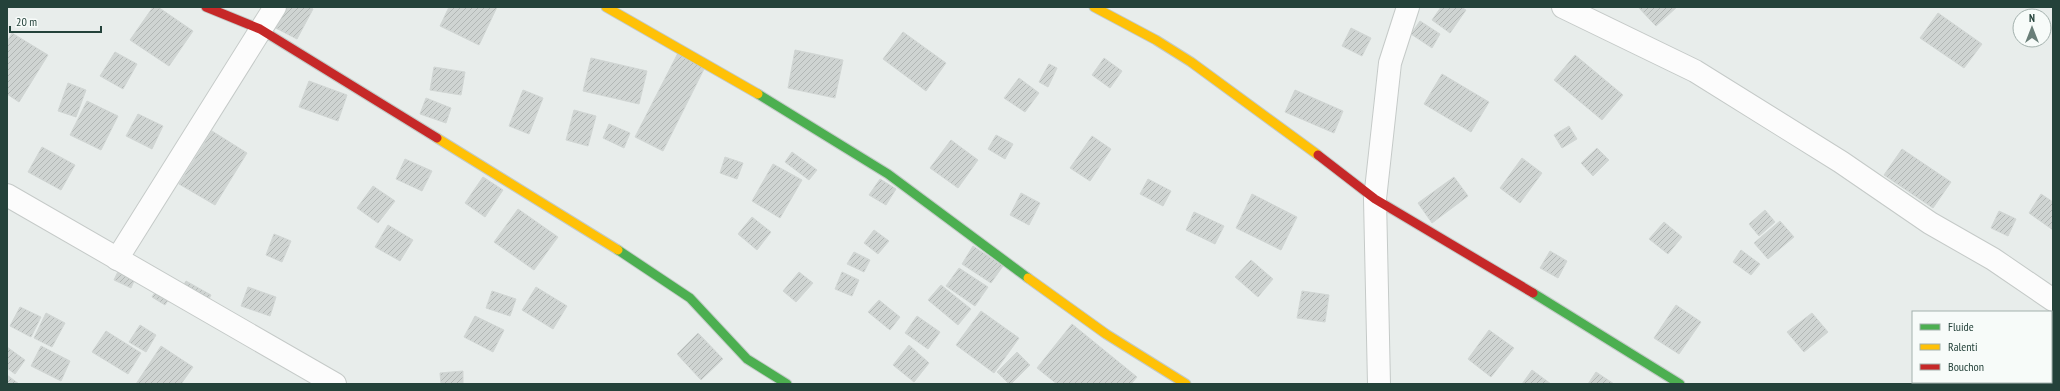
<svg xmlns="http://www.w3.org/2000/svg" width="2060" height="391" font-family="'PT Sans Narrow',sans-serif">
<defs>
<pattern id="building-hatch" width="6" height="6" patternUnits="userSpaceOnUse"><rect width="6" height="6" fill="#cfd4d2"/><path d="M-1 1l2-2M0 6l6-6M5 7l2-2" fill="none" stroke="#b2b7b5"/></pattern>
</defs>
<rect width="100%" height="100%" fill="#e8edeb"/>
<g fill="url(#building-hatch)" stroke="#d1d6d4">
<polygon points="153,7 158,7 193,31 169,66 130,40"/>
<polygon points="277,7 310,7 313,9 297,39 268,24"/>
<polygon points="449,7 497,7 479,45 440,26"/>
<polygon points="1441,7 1461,7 1466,10 1450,33 1432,20"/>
<polygon points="1638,7 1677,7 1656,26"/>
<polygon points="1938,13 1982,44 1964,68 1920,38"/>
<polygon points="1420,21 1440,34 1432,48 1411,34"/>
<polygon points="1351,28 1371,38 1362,56 1342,46"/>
<polygon points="903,32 946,63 926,91 883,59"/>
<polygon points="12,33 48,55 19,102 7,94 7,42"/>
<polygon points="795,50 843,60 835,98 788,88"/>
<polygon points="679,51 706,65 663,151 635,137"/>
<polygon points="115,52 137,64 123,89 100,76"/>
<polygon points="1575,55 1623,95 1602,120 1554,80"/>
<polygon points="591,58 647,71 639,104 583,91"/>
<polygon points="1104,58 1122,71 1110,88 1092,75"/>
<polygon points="1049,64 1057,68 1048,87 1039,82"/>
<polygon points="434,67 465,72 461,95 430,90"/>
<polygon points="1442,74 1489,102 1471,132 1424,104"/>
<polygon points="1019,78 1039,93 1025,112 1004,98"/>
<polygon points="309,81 347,95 338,121 299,107"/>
<polygon points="68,83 86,90 76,117 58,111"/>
<polygon points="523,90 543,98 529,134 509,126"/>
<polygon points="1295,90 1343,111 1334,133 1285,112"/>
<polygon points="426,98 451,108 446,123 420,114"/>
<polygon points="87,101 118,116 101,150 70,135"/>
<polygon points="574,110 596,116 588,146 566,140"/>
<polygon points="138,114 163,126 152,149 126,136"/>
<polygon points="609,124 630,133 624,148 603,138"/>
<polygon points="1569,126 1577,139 1562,148 1554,135"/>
<polygon points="212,131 247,153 215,205 179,184"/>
<polygon points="996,135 1013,144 1005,159 988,149"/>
<polygon points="1092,136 1111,149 1090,181 1070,168"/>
<polygon points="951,140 978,160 958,188 930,168"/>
<polygon points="42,147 75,165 61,190 28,172"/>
<polygon points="1597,148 1609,160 1593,176 1581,163"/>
<polygon points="1902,149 1951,182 1933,208 1884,175"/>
<polygon points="792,152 817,170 809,180 785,162"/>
<polygon points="725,157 743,163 737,179 720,173"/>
<polygon points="1522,158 1542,173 1520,203 1500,188"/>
<polygon points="405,159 432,171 422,191 396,179"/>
<polygon points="773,164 802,180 780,218 752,201"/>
<polygon points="483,177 503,190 485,217 465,203"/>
<polygon points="1454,177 1468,196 1432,223 1418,203"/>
<polygon points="880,179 896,189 886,205 869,195"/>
<polygon points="1148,179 1171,191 1163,206 1140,194"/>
<polygon points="373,186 395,201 378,223 357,208"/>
<polygon points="1021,193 1040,203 1029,225 1010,215"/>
<polygon points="1252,194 1297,217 1281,250 1236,228"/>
<polygon points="2041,194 2053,202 2053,230 2029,213"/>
<polygon points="518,209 558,237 534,270 494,242"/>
<polygon points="1765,210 1775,222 1759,236 1749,224"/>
<polygon points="1999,211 2016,219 2008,236 1991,228"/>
<polygon points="1194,212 1224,226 1215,244 1186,230"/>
<polygon points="752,217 771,232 757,250 738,234"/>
<polygon points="1780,221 1794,237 1768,259 1754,243"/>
<polygon points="1664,222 1682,237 1668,254 1649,239"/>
<polygon points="388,225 413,240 400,261 375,247"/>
<polygon points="874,230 889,241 878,254 864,243"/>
<polygon points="274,234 291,241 282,262 266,255"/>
<polygon points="973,246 1003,266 991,283 962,264"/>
<polygon points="1741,250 1760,264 1751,275 1733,262"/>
<polygon points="1550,251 1567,261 1558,278 1540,268"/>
<polygon points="854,252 870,260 864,272 847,264"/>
<polygon points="1251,260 1273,279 1258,297 1235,277"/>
<polygon points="121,265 138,272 131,288 114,280"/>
<polygon points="959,268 988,287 975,306 946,286"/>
<polygon points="799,272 813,283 796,302 783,291"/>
<polygon points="842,272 859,280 852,296 835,289"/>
<polygon points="186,281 211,295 207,303 181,290"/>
<polygon points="160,285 173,293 165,305 152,297"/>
<polygon points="941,285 971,309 958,325 928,300"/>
<polygon points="248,287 276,297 270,316 241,306"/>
<polygon points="536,287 567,306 553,329 522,310"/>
<polygon points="492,291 516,299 510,316 486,308"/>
<polygon points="1302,291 1329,295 1325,322 1297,318"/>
<polygon points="879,300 900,317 890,330 868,312"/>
<polygon points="1676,305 1701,322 1679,354 1654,338"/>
<polygon points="20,307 41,317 31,337 10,326"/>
<polygon points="981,311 1019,338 994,373 956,345"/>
<polygon points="46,313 65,323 52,347 34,338"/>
<polygon points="1812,313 1828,332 1804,352 1787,332"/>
<polygon points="475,316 504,330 493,352 464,337"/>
<polygon points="917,316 940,332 928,349 905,333"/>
<polygon points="2053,319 2053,338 2051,336 2051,321"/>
<polygon points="1072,324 1137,377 1131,384 1057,384 1037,368"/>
<polygon points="140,325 156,335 146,352 129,342"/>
<polygon points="1489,330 1514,348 1491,377 1468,359"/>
<polygon points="106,331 141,353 128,374 92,352"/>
<polygon points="698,333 723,359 701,380 677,354"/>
<polygon points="909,345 929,363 914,382 893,365"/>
<polygon points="41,346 70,361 61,381 31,366"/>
<polygon points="161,346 193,367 181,384 136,384"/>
<polygon points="7,347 25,360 15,374 7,368"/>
<polygon points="1017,352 1030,365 1011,384 1009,384 997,372"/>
<polygon points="2051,354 2053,356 2053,384 1998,384 1999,382 2051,382"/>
<polygon points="1532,370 1551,384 1522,384"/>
<polygon points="463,371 463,384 441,384 440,373"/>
<polygon points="1596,372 1614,384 1588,384"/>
<polygon points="7,375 19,384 7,384"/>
</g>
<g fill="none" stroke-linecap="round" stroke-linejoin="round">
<g stroke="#c5cac8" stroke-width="24">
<g id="street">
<polyline points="1563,7 1695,71 1841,162 1930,223 1993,259 2053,300"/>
<polyline points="7,195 335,384"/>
<polyline points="117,259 275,7"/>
<polyline points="1379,384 1375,199 1390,63 1408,7"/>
</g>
</g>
<g stroke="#c3cbc8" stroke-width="11">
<g id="fast">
<polyline points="758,94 888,174 1028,278"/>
<polyline points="618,250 690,298 747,359 787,384"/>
<polyline points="1533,293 1680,384"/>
</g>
</g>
<g stroke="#c3cbc8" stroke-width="11">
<g id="slow">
<polyline points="606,7 758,94"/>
<polyline points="1094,7 1156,40 1191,62 1318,155"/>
<polyline points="437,138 618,250"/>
<polyline points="1028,278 1106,334 1186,384"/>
</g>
</g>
<g stroke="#c3cbc8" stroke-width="11">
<g id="jam">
<polyline points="206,7 260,29 437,138"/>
<polyline points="1318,155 1375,199 1533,293"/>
</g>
</g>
<use href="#street" stroke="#fcfcfc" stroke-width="22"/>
<use href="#fast" stroke="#4caf50" stroke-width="9"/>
<use href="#slow" stroke="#ffc107" stroke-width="9"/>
<use href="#jam" stroke="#c62828" stroke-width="9"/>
</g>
<rect width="2060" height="391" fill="none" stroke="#24423a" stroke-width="16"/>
<rect x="1912" y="311" width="140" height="72" fill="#f7fbf9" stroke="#a3b1ad"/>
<rect x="1920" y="324" width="20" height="6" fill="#4caf50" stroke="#a3b1ad"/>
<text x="1948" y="331" font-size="12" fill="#24423a">Fluide</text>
<rect x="1920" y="344" width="20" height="6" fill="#ffc107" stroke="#a3b1ad"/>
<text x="1948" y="351" font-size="12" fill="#24423a">Ralenti</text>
<rect x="1920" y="364" width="20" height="6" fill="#c62828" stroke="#a3b1ad"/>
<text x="1948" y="371" font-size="12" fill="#24423a">Bouchon</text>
<g transform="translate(2032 28)"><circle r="19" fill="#f7fbf9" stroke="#a3b1ad"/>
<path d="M0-3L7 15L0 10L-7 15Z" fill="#697e78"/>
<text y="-6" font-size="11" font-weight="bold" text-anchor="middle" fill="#24423a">N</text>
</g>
<path d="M10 26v6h91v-6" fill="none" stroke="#24423a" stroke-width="2"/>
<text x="16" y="26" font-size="12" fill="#24423a" stroke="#f7fbf9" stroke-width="3" paint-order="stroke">20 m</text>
</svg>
